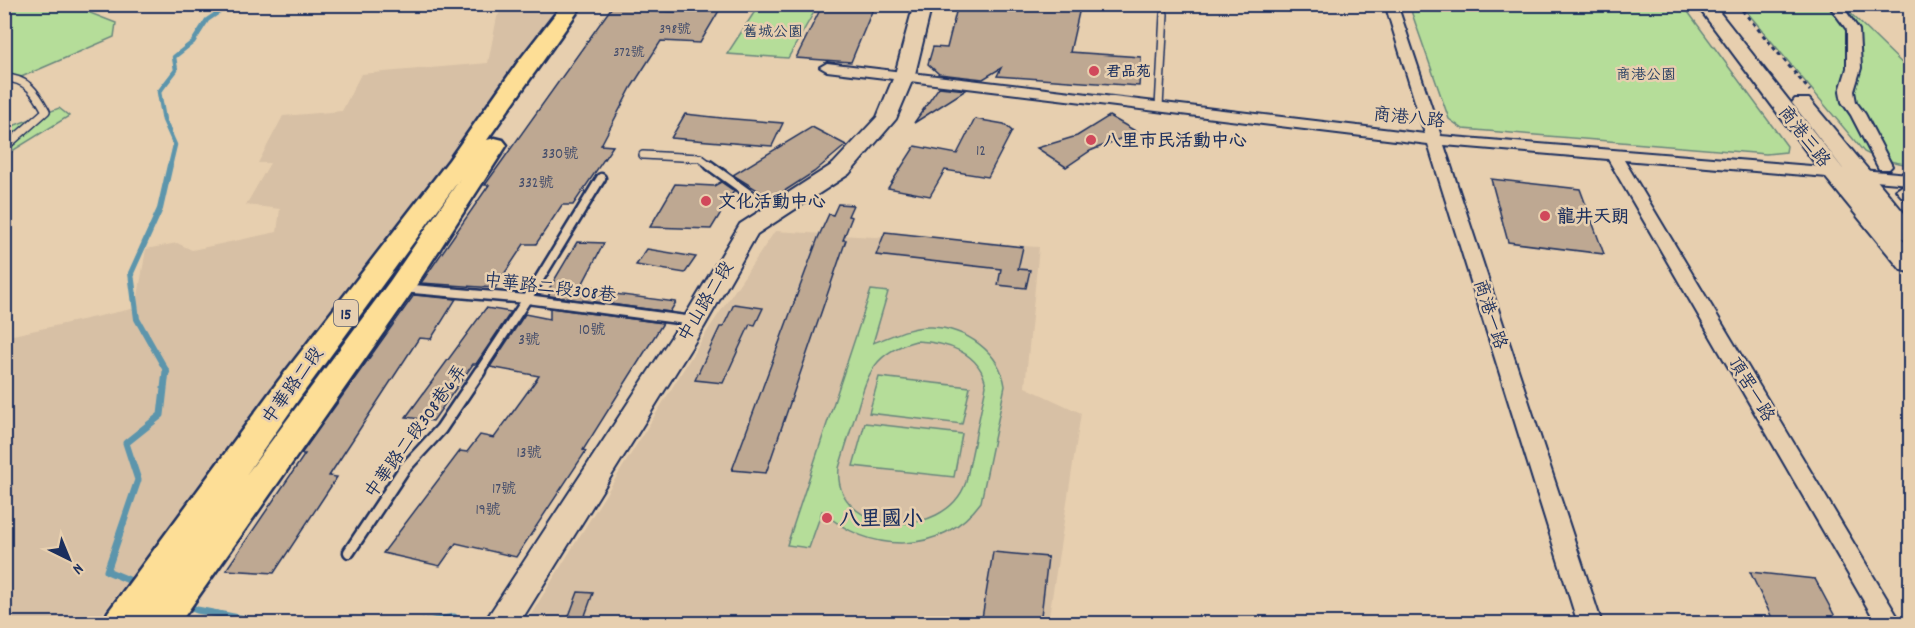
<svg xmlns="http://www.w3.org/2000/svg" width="1915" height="628" font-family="Dekko,'LXGW WenKai TC',sans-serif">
<rect width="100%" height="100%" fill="#e7cfaf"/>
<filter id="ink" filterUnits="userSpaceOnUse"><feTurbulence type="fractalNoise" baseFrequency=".0167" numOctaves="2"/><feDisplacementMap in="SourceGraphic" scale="12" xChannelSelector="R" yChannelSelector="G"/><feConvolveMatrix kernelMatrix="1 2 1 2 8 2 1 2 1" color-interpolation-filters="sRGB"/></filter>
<g filter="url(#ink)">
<g fill="#d7c0a5">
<polygon points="505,5 568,5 95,623 5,623 4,337 136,308 146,249 177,243 192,250 277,232 280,209 246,205 270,163 258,163 283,116 342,111 361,74 488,63 497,17"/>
<polygon points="775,231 1039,247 1025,387 1081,413 1048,623 525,624 708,330"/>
</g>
<g fill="#b5dd99" stroke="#68867c" stroke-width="1.5" fill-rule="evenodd">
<polygon points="5,5 87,5 90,13 116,23 114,37 5,84"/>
<polygon points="759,5 818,5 788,58 727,54"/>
<polygon points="1409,5 1683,5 1787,146 1786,152 1766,154 1463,129 1449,119"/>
<polygon points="1741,5 1842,5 1910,71 1910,165 1878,159 1864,152"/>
<polygon points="59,108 69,116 12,151 5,163 5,129"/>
<path d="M871 290 888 292 873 343C892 336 911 326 931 327 966 328 1000 352 1005 386L981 502C942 556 868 554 822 511L809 548 787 545ZM916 341C946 342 981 352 986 386L966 482C945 543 832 535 839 468 845 448 851 429 857 410 868 372 875 352 916 341Z"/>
<polygon points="879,377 970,387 962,424 869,413"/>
<polygon points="865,423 962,434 954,477 853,466"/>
</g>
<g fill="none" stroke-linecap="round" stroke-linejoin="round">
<polyline stroke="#5c95ac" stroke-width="4.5" points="170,166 175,145 164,120 159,92 176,70 174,57 193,42 207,20 231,4"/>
<polyline stroke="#5c95ac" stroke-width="6" points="167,372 137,319 131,273 160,209 170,165"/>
<g stroke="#5c95ac" stroke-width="7">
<polyline points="136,583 107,571 138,480 126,443 161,415 166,371"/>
<polyline points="185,605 197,610 271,624"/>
<polyline points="418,624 454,617"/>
</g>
</g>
<g fill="#bea892" stroke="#1b2f5e" stroke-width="1.5">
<polygon points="614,4 645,4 646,11 678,12 683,4 723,4 700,43 661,41 631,88 601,145 613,146 573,205 562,205 536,244 524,244 495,288 421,283 489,185 485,185"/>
<polygon points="823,4 875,4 851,62 796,58"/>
<polygon points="958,4 1041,4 1080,8 1070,52 1141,57 1139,86 997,76 1001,68 983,79 939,74 928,64 933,47 947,48"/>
<polygon points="939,87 966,90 914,123"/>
<polygon points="685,114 722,118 783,123 772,146 671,138"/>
<polygon points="1109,116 1137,132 1090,151 1066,167 1037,148 1077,136"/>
<polygon points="975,119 1004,124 1012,131 988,177 945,170 930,196 888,188 915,146 957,154"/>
<polygon points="812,127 846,145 814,172 772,199 733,175"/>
<polygon points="1491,179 1580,189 1604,254 1508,242"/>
<polygon points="721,182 734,191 711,229 650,227 675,184 714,186"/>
<polygon points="838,204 853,205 848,216 852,217 843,240 846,240 766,473 732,470 818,238 829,214 833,215"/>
<polygon points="885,232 1023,247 1018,269 1030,270 1026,288 998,285 1001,269 876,255"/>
<polygon points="577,242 604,243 582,285 601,288 599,292 676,302 670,312 549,296 549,289"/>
<polygon points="647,249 696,257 685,273 636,265"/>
<polygon points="414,295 456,299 431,339 419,338 329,476 337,477 274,573 226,570 305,454 301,454"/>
<polygon points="734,304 763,308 755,325 750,324 723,383 695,380 720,327 723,327"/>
<polygon points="486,308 511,312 476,364 473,364 433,421 406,417"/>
<polygon points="550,308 663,323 583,450 586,451 516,557 456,543 440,566 383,553 460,451 467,452 480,435 494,438 539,376 490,367 525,314 550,319"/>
<polygon points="993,552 1048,557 1040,624 981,624"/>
<polygon points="1750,572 1815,579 1839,624 1775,624"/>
<polygon points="578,592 593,593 582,624 566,624"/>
</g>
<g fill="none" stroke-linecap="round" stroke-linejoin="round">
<g stroke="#1b2f5e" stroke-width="10">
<g id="lane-far2">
<path d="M4 78C27 78 36 93 46 111L4 148"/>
<polyline points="1159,107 1164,14"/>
<polyline points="643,155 700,158 711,166"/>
</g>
</g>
<g stroke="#1b2f5e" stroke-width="13">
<g id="lane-far1">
<polyline points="709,165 774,212"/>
<polyline points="402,288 527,299 693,321"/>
<polyline points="479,372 527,299 601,178"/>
</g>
</g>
<g stroke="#1b2f5e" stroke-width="15">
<polyline id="lane" points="349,552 404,469 441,429 480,371"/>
</g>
<g stroke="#1b2f5e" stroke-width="4">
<g id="street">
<polygon points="1385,4 1397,4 1441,136 1910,174 1910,184 1624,160 1902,624 1877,624 1608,159 1444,145 1602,624 1578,624 1428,144 827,71 820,67 827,63 1425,134"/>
<polygon points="1828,4 1841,4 1859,30 1861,68 1854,91 1856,102 1865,114 1892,166 1889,169 1879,169 1851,115 1842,102 1840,91 1847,68 1847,30"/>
<polygon points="1904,185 1910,188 1910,201 1904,199 1896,190"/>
</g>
</g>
<g stroke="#1b2f5e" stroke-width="4">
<g id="secondary">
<polygon points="914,4 932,4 915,74 896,119 849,174 757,234 704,327 519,624 483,624 685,316 740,224 833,164 877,117 895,74"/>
<polygon points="1696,4 1713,4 1850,178 1792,103 1795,99 1809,99 1910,220 1910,241 1902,239 1910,249 1910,272 1901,270 1826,178"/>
</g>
</g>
<g stroke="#1b2f5e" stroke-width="5">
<path id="primary" d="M563 4H583L487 140 495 138 503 140 507 145 410 295 179 624H103L108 612 279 380 449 160 518 62ZM460 179 390 281 246 475 301 396Z"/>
</g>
<polyline stroke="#1b2f5e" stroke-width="3" stroke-dasharray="4 4" stroke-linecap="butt" points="1737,4 1810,91"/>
<use href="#lane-far2" stroke="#e7cfaf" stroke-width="7"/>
<use href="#lane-far1" stroke="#e7cfaf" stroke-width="8"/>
<use href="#lane" stroke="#e7cfaf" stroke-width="10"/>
<use href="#street" fill="#e7cfaf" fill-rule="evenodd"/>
<use href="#secondary" fill="#e7cfaf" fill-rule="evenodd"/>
<use href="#primary" fill="#fdde96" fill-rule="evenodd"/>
</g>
</g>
<g fill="#d1495b" stroke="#e7cfaf" stroke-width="2">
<circle cx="1094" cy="71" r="6"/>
<circle cx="1091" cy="140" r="6"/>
<circle cx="706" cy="201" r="6"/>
<circle cx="1545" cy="216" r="6"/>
<circle cx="827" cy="518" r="6"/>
</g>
<g text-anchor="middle" stroke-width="5" stroke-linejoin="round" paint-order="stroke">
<g font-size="14" fill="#444d6b">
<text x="675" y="33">398號</text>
<text x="629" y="56">372號</text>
</g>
<g font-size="15" fill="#2a4064" stroke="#e7cfaf">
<text x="773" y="36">舊城公園</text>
<text x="1646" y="79">商港公園</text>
</g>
<g font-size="15" font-weight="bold" fill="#1b2f5e" stroke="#e7cfaf" text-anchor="start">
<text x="1106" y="76">君品苑</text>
</g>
<g font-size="15" fill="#444d6b">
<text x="981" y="155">12</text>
<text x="560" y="158">330號</text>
<text x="536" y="187">332號</text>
<text x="592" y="334">10號</text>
<text x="529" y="344">3號</text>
<text x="529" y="457">13號</text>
<text x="504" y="493">17號</text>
<text x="488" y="514">19號</text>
</g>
<rect fill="#e7cfaf" stroke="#585f76" stroke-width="1.5" x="334" y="300" width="24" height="26" rx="4.5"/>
<g font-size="16" font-weight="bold" fill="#1b2f5e">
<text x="346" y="319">15</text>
</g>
<g font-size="18" fill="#1b2f5e" stroke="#e7cfaf">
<text transform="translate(1409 117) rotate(6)" y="6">商港八路</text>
<text transform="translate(1805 136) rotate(52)" y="6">商港三路</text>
<text transform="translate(550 287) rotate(7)" y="6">中華路二段308巷</text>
<text transform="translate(705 301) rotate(-59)" y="6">中山路二段</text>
<text transform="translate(1491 314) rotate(72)" y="6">商港一路</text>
<text transform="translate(292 385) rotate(-54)" y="6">中華路二段</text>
<text transform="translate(1752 389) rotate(59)" y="6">頂罟一路</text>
<text transform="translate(415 431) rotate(-54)" y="6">中華路二段308巷6弄</text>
</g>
<g font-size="18" font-weight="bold" fill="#1b2f5e" stroke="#e7cfaf" text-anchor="start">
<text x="1103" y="146">八里市民活動中心</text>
<text x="718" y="207">文化活動中心</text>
<text x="1557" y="222">龍井天朗</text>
</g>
<g font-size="21" font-weight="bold" fill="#1b2f5e" stroke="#e7cfaf" text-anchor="start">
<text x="839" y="525">八里國小</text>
</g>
</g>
<rect width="1915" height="628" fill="none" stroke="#e7cfaf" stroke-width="24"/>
<rect x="12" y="12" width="1891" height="604" fill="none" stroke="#1b2f5e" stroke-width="2" filter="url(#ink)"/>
<g transform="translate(69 559) rotate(137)" stroke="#e7cfaf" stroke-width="4.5" paint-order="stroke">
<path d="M0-4.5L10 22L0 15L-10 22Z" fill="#1b2f5e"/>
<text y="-9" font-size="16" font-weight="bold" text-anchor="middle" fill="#1b2f5e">N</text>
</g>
</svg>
